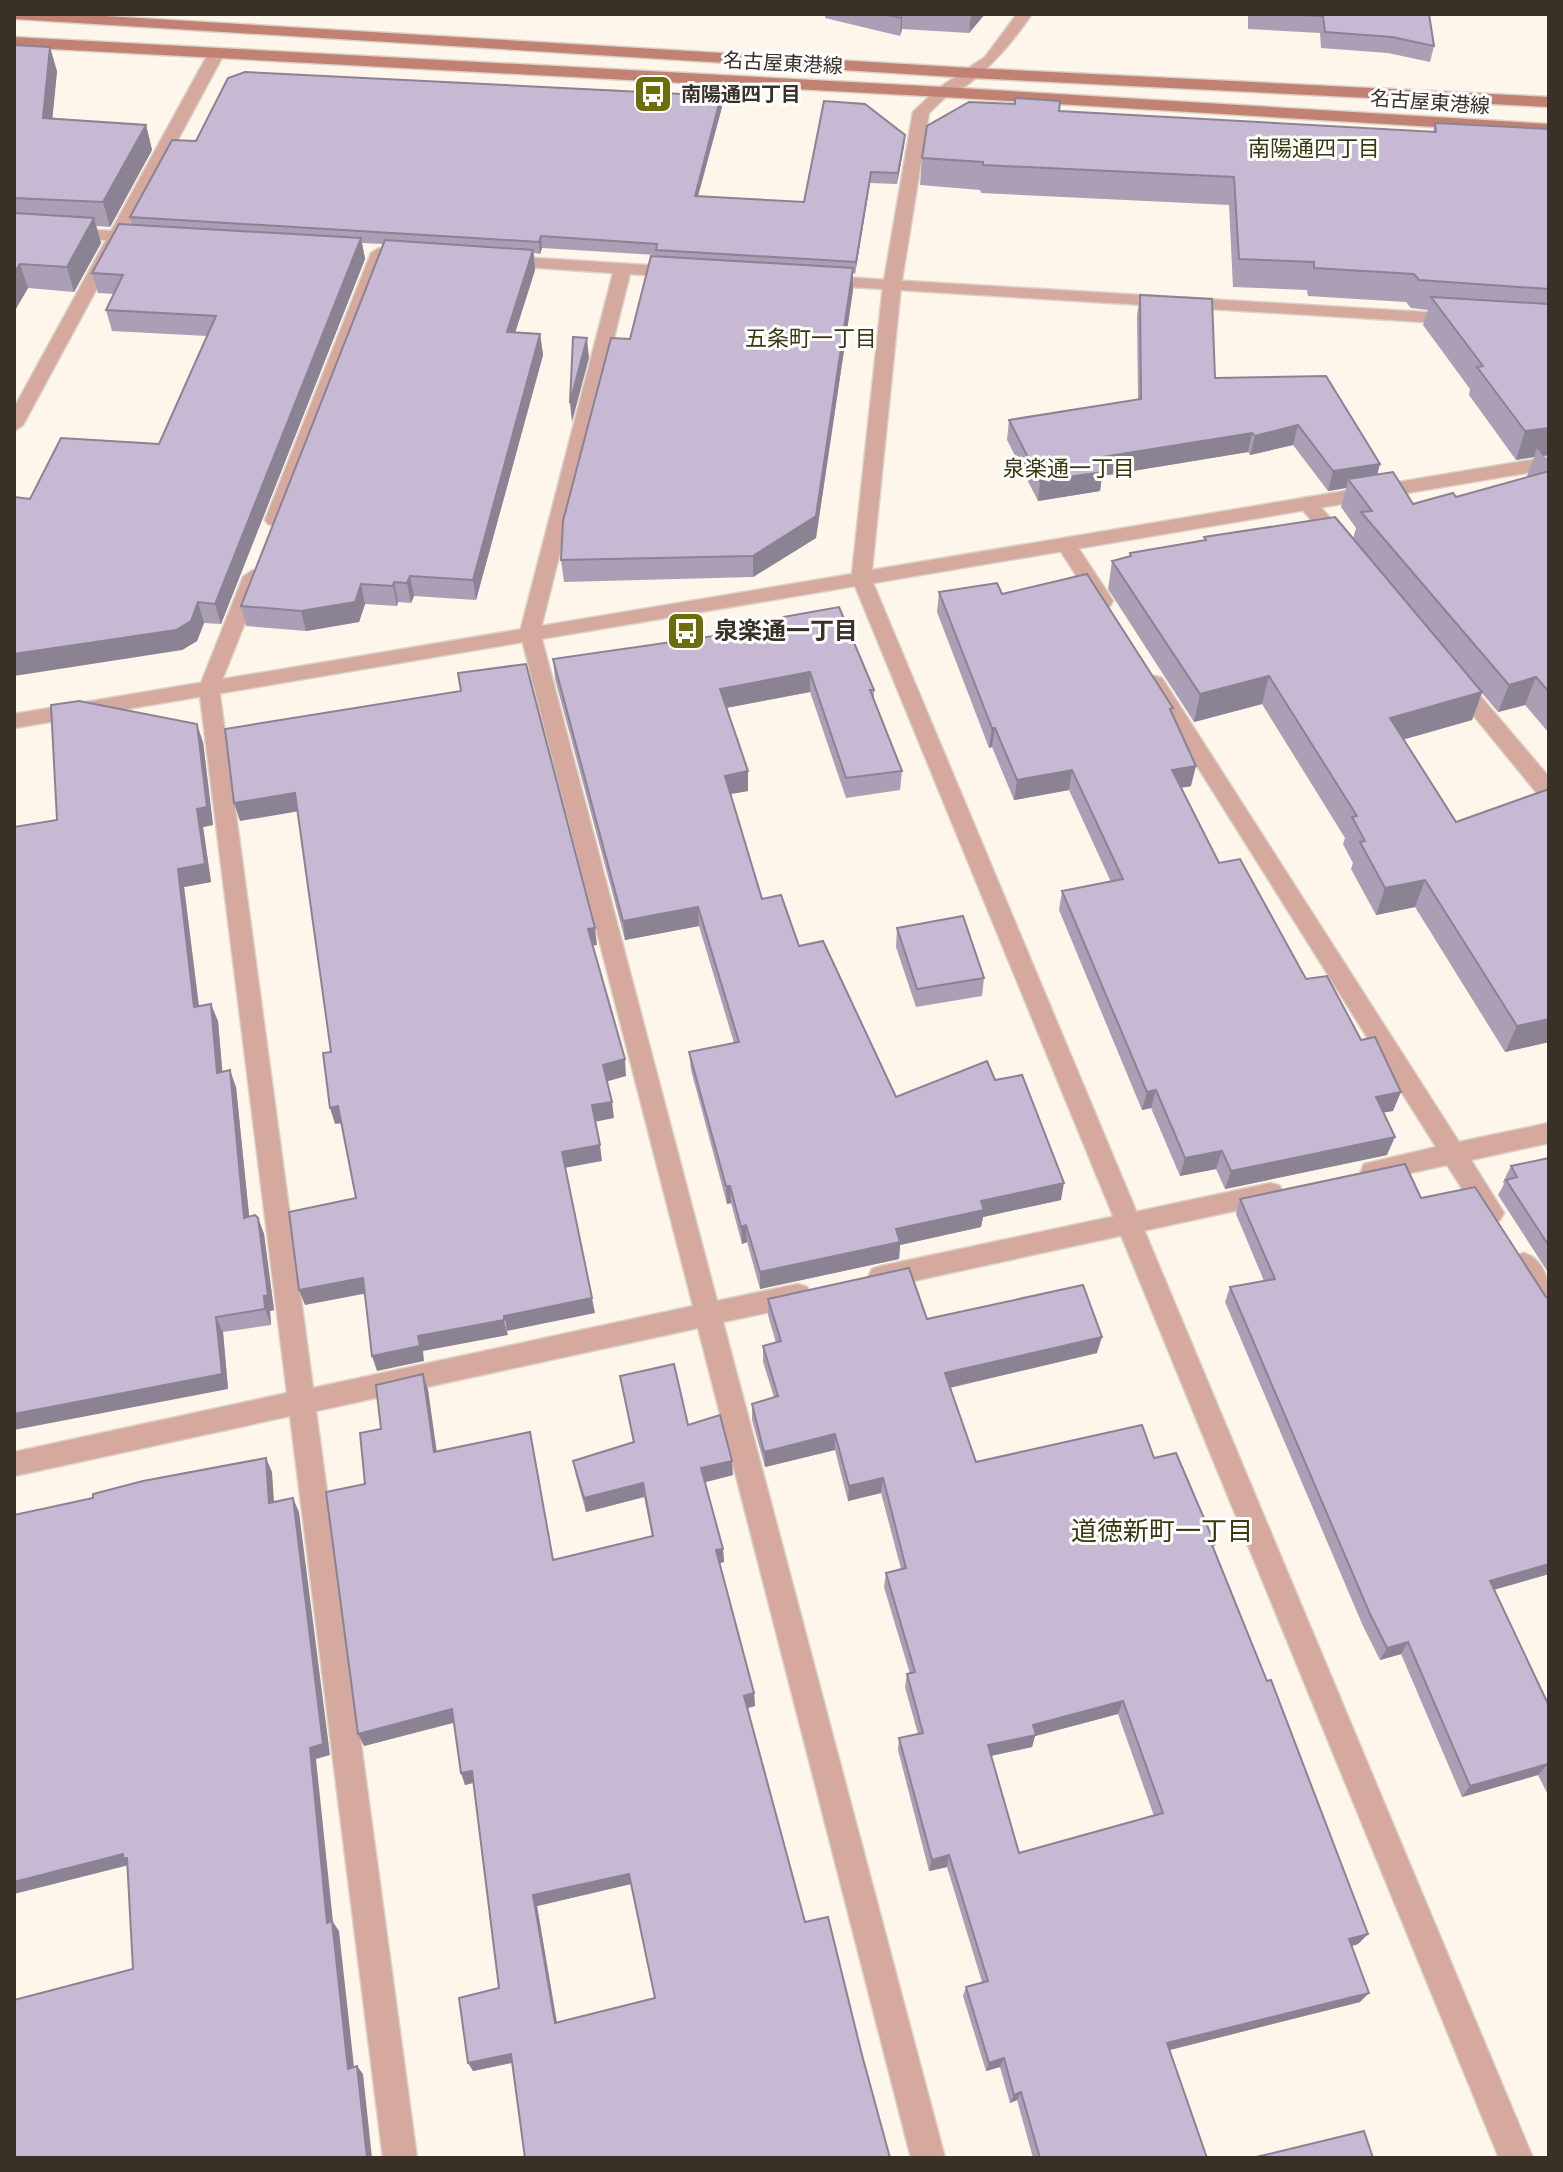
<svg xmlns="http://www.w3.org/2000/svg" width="1563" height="2172" font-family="'Open Sans','Noto Sans JP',sans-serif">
<rect width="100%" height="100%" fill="#fef5eb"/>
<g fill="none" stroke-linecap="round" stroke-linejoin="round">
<g stroke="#dbd2c8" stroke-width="3">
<g id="minor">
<path d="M1017 14H1032C1017 36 967 101 937 95V89L985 57Z"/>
<polygon points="216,49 224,54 128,232 149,234 151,238 143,243 122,242 23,425 14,431 14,408 106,240 14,234 14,224 111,231 208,54"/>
<polygon points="379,248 387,253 285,520 275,526 268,524 265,520 371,253"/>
<polygon points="503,256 678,267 687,272 678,277 630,274 540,632 717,1301 798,1284 807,1287 811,1295 807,1303 798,1306 723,1322 945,2158 911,2158 698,1328 316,1411 417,2158 383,2158 290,1416 14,1476 14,1452 287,1393 199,688 243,577 253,570 263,577 219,688 313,1388 693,1306 520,632 613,273 497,265 494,261"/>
<polygon points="823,276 1457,314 1466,319 1457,324 817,285 814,281"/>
<polygon points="1307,497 1314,499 1349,540 1352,544 1349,548 1335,548 1300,507 1297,503 1300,499"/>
<polygon points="1066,538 1073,540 1110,596 1113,601 1110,606 1096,606 1056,544"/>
<polygon points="1155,676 1162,678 1459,1142 1549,1123 1549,1143 1471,1160 1504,1213 1500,1220 1491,1224 1482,1220 1447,1165 1373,1181 1364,1178 1361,1171 1364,1164 1436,1147 1145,683 1148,678"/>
<polygon points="1458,676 1465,678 1549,777 1549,800 1541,798 1451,688 1448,683 1451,678"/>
<polygon points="1271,1183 1280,1186 1283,1193 1280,1200 1271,1203 881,1288 872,1285 868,1277 872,1269 881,1266"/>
<path d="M1524 1253C1550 1262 1549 1290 1549 1313L1540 1310 1511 1264 1515 1256Z"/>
</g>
</g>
<g stroke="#dbd2c8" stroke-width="3">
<polygon id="tertiary" points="943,87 951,92 929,113 901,286 872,570 1549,457 1549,469 873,583 1533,2158 1499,2158 855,586 14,728 14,714 852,574 883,286 913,112 937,89"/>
</g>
<g stroke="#dbd2c8" stroke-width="3">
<g id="secondary">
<polygon points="14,14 72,14 971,68 1549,97 1549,107 971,78 14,19"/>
<polygon points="14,37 943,87 1549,124 1549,134 943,97 14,47"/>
</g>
</g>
<use href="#minor" fill="#d5a99e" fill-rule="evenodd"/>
<use href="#tertiary" fill="#d5a99e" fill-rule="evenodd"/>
<use href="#secondary" fill="#c28273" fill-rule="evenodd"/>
</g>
<g fill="#ab9fb6" fill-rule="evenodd">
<polygon points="825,14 985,14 969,33 902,29 900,36 825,18"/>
<polygon points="1248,14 1429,14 1434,46 1430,62 1388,53 1321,48 1320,33 1248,29"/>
<polygon points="14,45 57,71 52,119 146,125 152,150 110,227 96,226 101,243 74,292 28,288 14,312"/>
<polygon points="721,96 722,107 698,196 804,202 905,135 904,146 897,184 870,183 855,274 853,273 853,290 816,538 753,577 564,582 561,560 656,255 542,248 540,254 534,253 535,270 515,333 540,334 543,355 476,600 414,596 411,603 398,602 397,606 365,604 359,622 306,631 246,626 241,606 383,244 362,243 365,259 221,624 204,623 197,641 182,650 30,499 159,444 207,336 112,331 106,310 114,294 98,293 92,273 132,224 130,217 196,141"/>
<polygon points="1059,111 1433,132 1435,123 1549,129 1549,455 1544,456 1549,461 1549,733 1525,705 1498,712 1482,693 1472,720 1404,739 1549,1042 1505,1052 1415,907 1376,915 1351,869 1353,863 1343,844 1345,838 1262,704 1194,722 1108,589 1112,561 1129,557 1130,553 1204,540 1204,537 1353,539 1356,528 1341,507 1346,488 1328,491 1293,445 1250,455 1248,452 1102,476 1100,491 1038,501 1007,440 1009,420 1138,400 1137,315 1140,295 1215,378 1380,464 1377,474 1413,504 1456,497 1528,477 1527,476 1534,457 1516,460 1469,395 1470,389 1423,325 1428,310 1411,308 1406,302 1308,296 1307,290 1233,287 1229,205 981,193 980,190 920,185 922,158"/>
<polygon points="939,592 1002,594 1172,713 1191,786 1181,788 1219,863 1306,979 1393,1111 1383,1112 1387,1155 1225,1189 1216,1169 1180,1176 1151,1108 1142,1110 1059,910 1062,891 1111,882 1069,790 1014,800 992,747 989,748 937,612"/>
<polygon points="783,626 874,690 874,699 902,771 900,790 846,798 810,692 726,708 748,791 730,794 762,899 799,946 896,1097 995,1080 1061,1200 983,1217 981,1227 900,1245 899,1259 760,1289 747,1242 742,1244 731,1203 727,1204 691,1070 689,1052 734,1043 699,926 625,940 555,679 553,659"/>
<polygon points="203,742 213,825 203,827 211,882 184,887 199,1006 218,1021 222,1072 236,1087 249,1217 258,1218 264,1234 274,1310 270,1311 271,1325 223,1332 228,1389 57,820"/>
<polygon points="897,928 984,978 982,996 916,1007 896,947"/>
<polygon points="1549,1158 1549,1274 1498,1195 1504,1184 1503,1182 1511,1166"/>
<polygon points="1421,1198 1549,1299 1549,1574 1494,1590 1549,1706 1549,1797 1538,1775 1462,1797 1401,1654 1380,1660 1363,1626 1225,1302 1230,1287 1264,1281 1236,1214 1240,1199"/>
<path d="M768 1299 927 1319 1097 1353 950 1388 976 1462 1154 1458 1215 1544 1214 1548 1368 1934 1358 1944 1352 1946 1360 2002 1170 2050 1207 2158H1033L1017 2100 1010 2103 1000 2067 986 2071 963 1996 966 1987 982 1982 947 1867 929 1871 898 1750 899 1738 918 1734 905 1687 907 1674H910L884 1587 886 1573 901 1569 881 1493 848 1501 835 1450 765 1467 752 1420V1404L774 1397 763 1362V1346L776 1343 768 1315ZM1118 1714 1154 1816 1019 1853 991 1756 1032 1747 1035 1736Z"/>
<path d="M423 1374 428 1390 436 1452 530 1432 553 1560 652 1536 644 1497 586 1512 576 1476 573 1461 633 1442 620 1376 688 1425 733 1475 705 1482 723 1549 724 1562 719 1563 754 1693 755 1706 747 1708 805 1922 862 2055 512 2063 473 2071 499 1988 473 1783 465 1785 454 1722 364 1746 365 1484 381 1429ZM631 1884 655 1998 557 2022 537 1906Z"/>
</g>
<g fill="#8b8294">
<polygon points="902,14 902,29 900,36 901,18"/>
<polygon points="971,14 985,14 969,33 971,15"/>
<polygon points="50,47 57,71 50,143 43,118"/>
<polygon points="721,96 722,107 695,207 695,196"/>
<polygon points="146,125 152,150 110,227 103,202"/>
<polygon points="905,135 904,146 897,184 898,173"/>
<polygon points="871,172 870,183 855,274 856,262"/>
<polygon points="94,218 101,243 74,292 67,267"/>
<polygon points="541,236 542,248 540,254 539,242"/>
<polygon points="361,238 365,259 221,624 215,604"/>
<polygon points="533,250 535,270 509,352 507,332"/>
<polygon points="20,264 28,288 14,312 14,273"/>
<polygon points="853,268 853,290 816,538 753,577 753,556"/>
<polygon points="540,334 543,355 476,600 473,580"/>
<polygon points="587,338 589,358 572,422 570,403"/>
<polygon points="1298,425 1293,445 1250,455 1255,436"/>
<polygon points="1549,428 1549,455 1543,456 1537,448 1534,457 1516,460 1525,431"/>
<polygon points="1252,433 1248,452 1102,476 1100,491 1038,501 1040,481 1096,458"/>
<polygon points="1380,464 1375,483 1348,479 1346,488 1328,491 1333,471"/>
<polygon points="410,576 414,596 411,603 407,583"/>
<polygon points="394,582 398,602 397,606 393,586"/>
<polygon points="361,584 365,604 359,622 306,631 301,611"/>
<polygon points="198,602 204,623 197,641 182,650 14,676 14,654"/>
<polygon points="810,672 810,692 720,709 720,689"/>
<polygon points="1269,676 1262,704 1194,722 1200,694"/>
<polygon points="1536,677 1525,705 1498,712 1509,685"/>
<polygon points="1482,692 1472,720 1381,746 1390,718"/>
<polygon points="197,724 203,742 213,825 203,827 211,882 184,887 201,1024 194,1007 178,869 197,809"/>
<polygon points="992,728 995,728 992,747 989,748"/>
<polygon points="1196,766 1191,786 1168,790 1172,770"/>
<polygon points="1072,770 1069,790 1014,800 1017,780"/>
<polygon points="748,771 748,791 725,795 725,776"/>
<polygon points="295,793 300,811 240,821 234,803"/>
<polygon points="1425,880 1415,907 1376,915 1385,888"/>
<polygon points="698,907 699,926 625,940 623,921"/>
<polygon points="595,928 597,945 590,946 588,929"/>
<polygon points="211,1004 218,1021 224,1089 217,1073"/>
<polygon points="1549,1019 1549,1042 1505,1052 1517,1026"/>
<polygon points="625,1059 626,1076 605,1082 603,1065"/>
<polygon points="230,1070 236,1087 251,1234 244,1218"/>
<polygon points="1156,1090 1151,1108 1142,1110 1147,1092"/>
<polygon points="1401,1092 1393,1111 1369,1115 1376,1097"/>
<polygon points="612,1102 614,1118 594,1122 592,1105"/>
<polygon points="338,1106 343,1123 335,1124 330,1108"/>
<polygon points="1395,1137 1387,1155 1225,1189 1231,1171"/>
<polygon points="600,1145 602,1161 564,1168 562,1152"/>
<polygon points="1222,1151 1216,1169 1180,1176 1185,1158"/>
<polygon points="1064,1183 1061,1200 983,1217 981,1227 900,1245 899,1259 760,1289 760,1272 981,1201"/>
<polygon points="726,1186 730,1186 731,1203 727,1204"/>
<polygon points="258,1218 264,1234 274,1310 270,1311 271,1325 265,1309"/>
<polygon points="746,1225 747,1242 742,1244 741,1227"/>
<polygon points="363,1278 368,1293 305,1305 299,1290"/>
<polygon points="592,1298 595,1313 507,1331 504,1316"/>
<polygon points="216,1317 223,1332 228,1389 14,1430 14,1414"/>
<polygon points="504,1320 508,1335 423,1351 424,1361 377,1371 372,1356 418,1336"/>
<polygon points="1102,1337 1097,1353 943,1389 945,1373"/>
<polygon points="423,1374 428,1390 439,1467 434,1452"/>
<polygon points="835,1434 835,1450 765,1467 764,1452"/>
<polygon points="266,1458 272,1472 275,1517 269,1503"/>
<polygon points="732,1461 733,1475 702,1483 701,1468"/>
<polygon points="883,1478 881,1493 848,1501 849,1486"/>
<polygon points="643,1483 644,1497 586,1512 584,1498"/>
<polygon points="293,1498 299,1512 330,1755 316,1759 333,1922 339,1931 355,2076 348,2069 327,1923 310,1748"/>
<polygon points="723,1549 724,1562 717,1564 716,1550"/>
<polygon points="1549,1564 1549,1574 1481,1593 1490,1581"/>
<polygon points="1408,1642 1401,1654 1380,1660 1387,1648"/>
<polygon points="754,1693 755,1706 744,1709 744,1696"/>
<polygon points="1123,1701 1118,1714 1035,1736 1032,1747 985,1757 988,1745 1033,1725"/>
<polygon points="452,1709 457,1722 364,1746 358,1734"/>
<polygon points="1548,1764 1538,1775 1462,1797 1470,1786"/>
<polygon points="472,1771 476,1782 465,1785 461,1773"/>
<polygon points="123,1854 136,1868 129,1865 14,1894 14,1882"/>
<polygon points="949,1855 947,1867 929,1871 932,1860"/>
<polygon points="629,1874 631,1884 537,1906 558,2031 555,2023 533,1895"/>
<polygon points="1368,1934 1358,1944 1340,1949 1349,1939"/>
<polygon points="1369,1993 1360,2002 1161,2052 1167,2043"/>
<polygon points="511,2054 515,2062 473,2071 468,2063"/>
<polygon points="1004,2058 1000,2067 986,2071 989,2063"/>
<polygon points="357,2066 363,2074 372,2158 367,2158"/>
<polygon points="1021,2092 1017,2100 1010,2103 1014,2095"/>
</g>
<g fill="#c7b9d4" stroke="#8b8294" stroke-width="2" fill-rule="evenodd">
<polygon points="884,14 902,14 901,18"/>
<polygon points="1279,14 1429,14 1434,46 1392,37 1325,32 1323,16"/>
<polygon points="14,45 50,47 43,118 146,125 103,202 14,198"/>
<polygon points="245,72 721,96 695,196 804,202 824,101 865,104 905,135 898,173 871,172 856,262 656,250 657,244 541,236 539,242 130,217 172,140 196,141 228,78"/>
<polygon points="1015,98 1060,101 1059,111 1436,132 1435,123 1549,129 1549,289 1419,280 1414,274 1314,268 1314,262 1239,259 1234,177 983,165 983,162 922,158 927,126 969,102 1015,104"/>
<polygon points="14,213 94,218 67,267 20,264 14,273"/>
<polygon points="119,224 361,238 215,604 198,602 191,621 176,630 14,654 14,497 30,499 61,438 159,444 216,316 106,310 123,275 92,273"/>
<polygon points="385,240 533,250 507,332 540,334 473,580 410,576 407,583 394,582 393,586 361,584 355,602 301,611 241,606"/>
<polygon points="651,256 853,268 816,516 753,556 561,560 563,521 611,338 630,339"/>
<polygon points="1140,295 1212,299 1215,378 1326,376 1380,464 1333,471 1298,425 1255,436 1252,433 1096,458 1103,472 1040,481 1009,420 1141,399"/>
<polygon points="1431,297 1549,304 1549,428 1525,431 1477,367 1483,366"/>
<polygon points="573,337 587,338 570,403"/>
<polygon points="1549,471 1549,692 1536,677 1509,685 1361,512 1372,511 1348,479 1393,472 1413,504 1453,493 1456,497"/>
<polygon points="1335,517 1482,692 1390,718 1456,822 1549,789 1549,1019 1517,1026 1425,880 1385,888 1360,842 1365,841 1352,817 1357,816 1269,676 1200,694 1112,561 1131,556 1130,553 1206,540 1204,537"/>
<polygon points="1087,574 1173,708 1170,709 1196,766 1172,770 1219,863 1240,859 1306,979 1327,976 1361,1040 1375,1037 1401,1092 1376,1097 1395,1137 1231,1171 1222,1151 1185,1158 1156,1090 1147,1092 1062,891 1123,879 1072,770 1017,780 995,728 992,728 939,592 997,583 1002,594"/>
<polygon points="839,607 874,690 870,690 902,771 846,778 810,672 720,689 748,771 725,776 762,899 781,895 799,946 823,941 896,1097 987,1061 995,1080 1022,1075 1064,1183 981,1201 984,1210 896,1229 900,1242 760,1272 746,1225 741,1227 730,1186 726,1186 689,1052 739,1042 698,907 623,921 553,659 784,626 783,617"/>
<polygon points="526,664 595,928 588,929 625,1059 603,1065 612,1102 592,1105 600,1145 562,1152 592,1298 504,1316 504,1320 418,1336 420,1346 372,1356 363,1278 299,1290 289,1212 356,1198 338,1106 330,1108 323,1053 331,1052 295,793 234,803 225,729 461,691 458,673"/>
<polygon points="79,701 197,724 207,807 197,809 205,864 178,869 194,1007 211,1004 217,1073 230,1070 244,1218 255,1215 258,1218 268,1295 264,1296 265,1309 216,1317 222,1374 14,1414 14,827 57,820 51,705"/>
<polygon points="963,916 984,978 917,989 897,928"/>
<polygon points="1549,1158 1549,1246 1506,1180 1517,1177 1511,1166"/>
<polygon points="1405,1164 1421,1198 1475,1187 1546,1297 1549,1299 1549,1564 1490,1581 1549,1706 1549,1766 1548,1764 1470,1786 1408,1642 1387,1648 1370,1614 1230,1287 1275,1279 1240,1199"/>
<path d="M909 1268 927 1319 1083 1285 1102 1337 945 1373 976 1462 1142 1425 1154 1458 1176 1453 1215 1544 1212 1545 1267 1681 1271 1680 1368 1934 1349 1939 1369 1993 1167 2043 1207 2158H1040L1021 2092 1014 2095 1004 2058 989 2063 966 1987 988 1981 949 1855 932 1860 899 1738 923 1733 907 1674 915 1672 886 1573 906 1568 883 1478 849 1486 835 1434 764 1452 752 1404 778 1396 763 1346 781 1341 768 1299ZM1123 1701 1163 1813 1019 1853 988 1745 1036 1735 1033 1725Z"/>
<path d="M674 1364 688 1425 720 1415 732 1461 701 1468 723 1549 716 1550 754 1693 744 1696 805 1922 828 1917 862 2055 890 2158H525L511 2054 468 2063 459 1998 499 1988 472 1771 461 1773 452 1709 358 1734 326 1492 365 1484 360 1433 381 1429 376 1385 423 1374 434 1452 530 1432 553 1560 653 1536 643 1483 584 1498 573 1461 634 1442 620 1376ZM629 1874 655 1998 555 2023 533 1895Z"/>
<polygon points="266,1458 269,1503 293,1498 323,1744 310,1748 327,1923 332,1921 348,2069 357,2066 367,2158 14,2158 14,2000 133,1969 127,1858 123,1858 123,1854 14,1882 14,1515 93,1498 93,1494 143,1481"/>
<polygon points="1364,2131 1373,2158 1252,2158"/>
</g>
<defs>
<g id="bus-square" transform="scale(2)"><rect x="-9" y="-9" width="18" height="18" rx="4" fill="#6e6d0d" stroke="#fff"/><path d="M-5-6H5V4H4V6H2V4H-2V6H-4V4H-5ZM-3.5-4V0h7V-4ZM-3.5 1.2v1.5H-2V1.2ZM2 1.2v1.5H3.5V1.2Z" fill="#fff"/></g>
</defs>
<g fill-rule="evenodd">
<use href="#bus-square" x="653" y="94"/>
<use href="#bus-square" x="686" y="631"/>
</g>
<g text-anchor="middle" stroke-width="6" stroke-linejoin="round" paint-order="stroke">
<g font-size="20" fill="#393027" stroke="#fff">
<text transform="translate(783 63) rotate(3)" y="7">名古屋東港線</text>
<text transform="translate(1430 102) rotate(4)" y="7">名古屋東港線</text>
</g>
<g font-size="20" font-weight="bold" fill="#393027" stroke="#fff" text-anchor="start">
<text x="681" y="101">南陽通四丁目</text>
</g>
<g font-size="22" fill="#39380f" stroke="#fff">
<text x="1314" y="156">南陽通四丁目</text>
<text x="811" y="346">五条町一丁目</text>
<text x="1069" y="476">泉楽通一丁目</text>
</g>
<g font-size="24" font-weight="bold" fill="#393027" stroke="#fff" text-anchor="start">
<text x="714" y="639">泉楽通一丁目</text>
</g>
<g font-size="26" fill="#39380f" stroke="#fff">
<text x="1162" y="1540">道徳新町一丁目</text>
</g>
</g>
<rect width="1563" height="2172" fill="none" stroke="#393027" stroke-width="32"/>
</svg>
